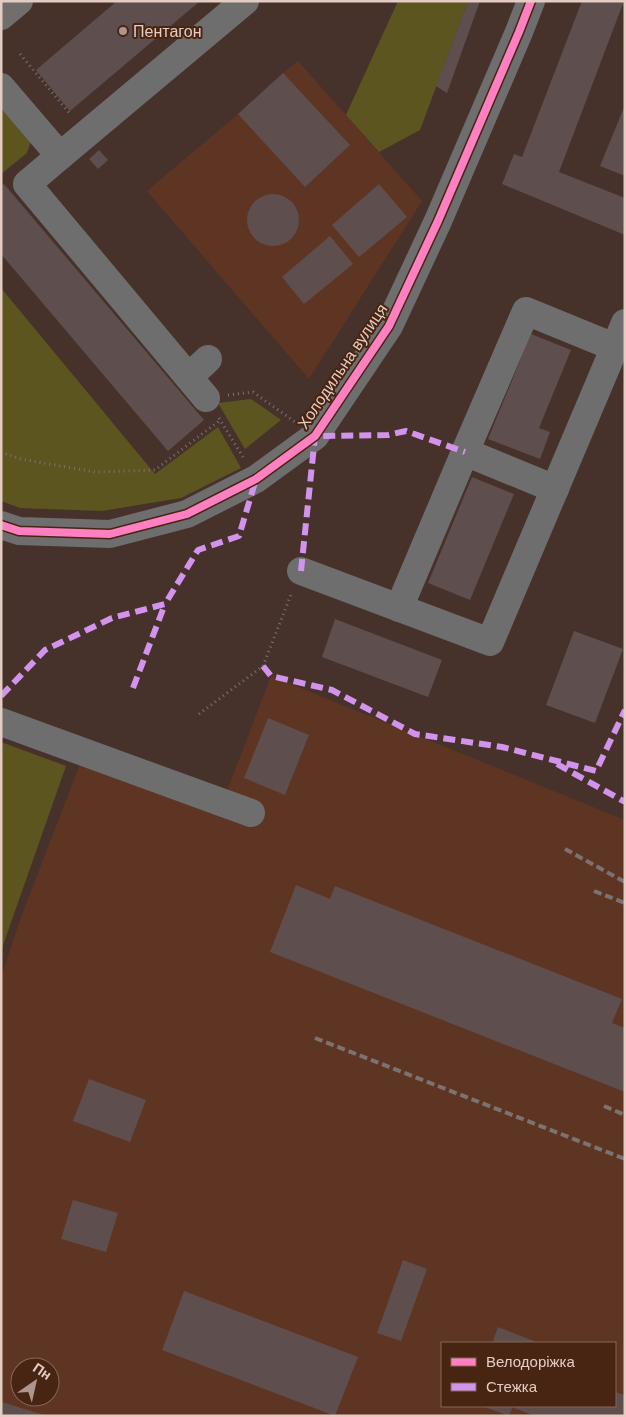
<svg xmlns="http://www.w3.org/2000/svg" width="626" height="1417" font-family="'DM Sans',sans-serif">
<rect width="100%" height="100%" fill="#46322a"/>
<g fill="#5e3522" fill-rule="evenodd">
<polygon points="298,61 422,201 309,379 147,191 238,114 283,73"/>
<path d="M271 676 625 820V1416H1V977L21 917 87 746 225 796ZM442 1343H615V1406H442ZM20 1367H50V1397H20Z"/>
</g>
<g fill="#5c5520">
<polygon points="398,1 468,1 420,130 379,152 346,115"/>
<polygon points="10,105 31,141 27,153 1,174 1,113"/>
<polygon points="1,288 155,474 218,427 241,468 181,498 102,511 20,508 1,501"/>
<polygon points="251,399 281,420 245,449 218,403"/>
<polygon points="1,742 66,766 1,951"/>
</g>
<g fill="#5e4e4e">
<polygon points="117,1 200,1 70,111 36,70"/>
<polygon points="468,1 480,1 447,93 436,86"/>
<polygon points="582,1 624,1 559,172 625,198 625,235 502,184 514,154 522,157"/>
<polygon points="283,73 350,145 305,187 238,114"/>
<polygon points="625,105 625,176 600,166"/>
<polygon points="99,150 108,160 98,169 89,159"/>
<polygon points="4,184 204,420 168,451 1,254 1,187"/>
<polygon points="379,184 407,217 359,257 332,225"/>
<circle cx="273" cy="220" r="26"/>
<polygon points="330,236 353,264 304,304 282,277"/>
<polygon points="531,334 571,350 539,428 550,432 540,459 488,439"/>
<polygon points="472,477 514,494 470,600 428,583"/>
<polygon points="335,619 442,660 428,697 322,657"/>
<polygon points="574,631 623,649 595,723 546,705"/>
<polygon points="268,718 309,735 285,795 244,778"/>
<polygon points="296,885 330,899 335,886 622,999 612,1023 625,1028 625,1092 270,952"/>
<polygon points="89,1079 146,1100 130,1142 73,1121"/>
<polygon points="73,1200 118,1213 106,1252 61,1239"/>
<polygon points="403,1260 427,1269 401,1341 377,1333"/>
<polygon points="184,1291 358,1357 335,1416 162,1350"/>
<polygon points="498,1327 539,1343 492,1343"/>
<polygon points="615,1392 625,1395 625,1416 535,1416 514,1408 515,1406 615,1406"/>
<polygon points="2,1402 44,1415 44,1416 1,1416"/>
<polygon points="482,1406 513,1406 509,1416"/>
</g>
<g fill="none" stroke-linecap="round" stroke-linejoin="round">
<g stroke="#777472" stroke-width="3" stroke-dasharray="1 4" stroke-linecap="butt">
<polyline points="20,54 71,115"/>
<polyline points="228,395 253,392 295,422"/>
<polyline points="219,418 243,457"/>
<polyline points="1,452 21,459 95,472 155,470 219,421"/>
<polyline points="199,714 263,666 292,592"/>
</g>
<g stroke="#6f6e6f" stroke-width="28">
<polyline points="1,87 60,156 245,1"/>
<polyline points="60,156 27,184 206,398"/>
<polyline points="189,377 208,359"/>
<polyline points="465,452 526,311 614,347"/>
<polyline points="1,525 19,531 110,534 187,514 256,479 315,436 389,326 438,221 519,32 531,1"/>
<polyline points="301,571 490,642 625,323"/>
<polyline points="399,608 465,452 555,489"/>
<polyline points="1,722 251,813"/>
</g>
<polyline stroke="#716e6b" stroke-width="28" points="1,16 19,1"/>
<g stroke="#7b7371" stroke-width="4" stroke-dasharray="8 4" stroke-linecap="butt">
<polyline points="565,849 625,882"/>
<polyline points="594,891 625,903"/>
<polyline points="315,1038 625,1159"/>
<polyline points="604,1106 625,1115"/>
</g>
<g stroke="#d193ec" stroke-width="6" stroke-dasharray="12 6" stroke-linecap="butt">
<polyline points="301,571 315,436 388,435 406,431 465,452"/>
<polyline points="263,666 271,676 332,690 415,734 502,747 596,771 625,710"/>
<polyline points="133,688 165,604"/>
<polyline points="1,696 45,650 112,618 165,604 198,550 239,536 256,479"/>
<polyline points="557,764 625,802"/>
</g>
<g stroke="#482413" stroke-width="11">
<polyline id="cycleway" points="1,525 19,531 110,534 187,514 256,479 315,436 389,326 438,221 519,32 531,1"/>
</g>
<use href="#cycleway" stroke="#ff80c0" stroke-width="8"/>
</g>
<circle fill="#ad968d" stroke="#482413" stroke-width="2" cx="123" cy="31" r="5"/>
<g text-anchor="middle" stroke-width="4" stroke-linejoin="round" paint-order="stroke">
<g font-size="16" fill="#e4ccc2" stroke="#482413" text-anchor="start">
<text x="133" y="37">Пентагон</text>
</g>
<g font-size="16" fill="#e4ccc2" stroke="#482413">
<text transform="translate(342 366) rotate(-56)" y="6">Холодильна вулиця</text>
</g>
</g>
<rect width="626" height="1417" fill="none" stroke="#e4ccc2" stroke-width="5"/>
<rect x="441" y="1342" width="175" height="65" fill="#482413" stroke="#866759"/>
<rect x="451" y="1358" width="25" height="8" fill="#ff80c0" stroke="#866759"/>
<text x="486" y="1367" font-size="15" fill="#e4ccc2">Велодоріжка</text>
<rect x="451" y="1383" width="25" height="8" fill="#d193ec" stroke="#866759"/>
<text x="486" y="1392" font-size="15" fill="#e4ccc2">Стежка</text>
<g transform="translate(35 1382) rotate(34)"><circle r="24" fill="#482413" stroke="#866759"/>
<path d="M0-4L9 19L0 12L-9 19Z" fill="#ad968d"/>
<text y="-8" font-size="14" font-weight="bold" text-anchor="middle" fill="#e4ccc2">Пн</text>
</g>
</svg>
